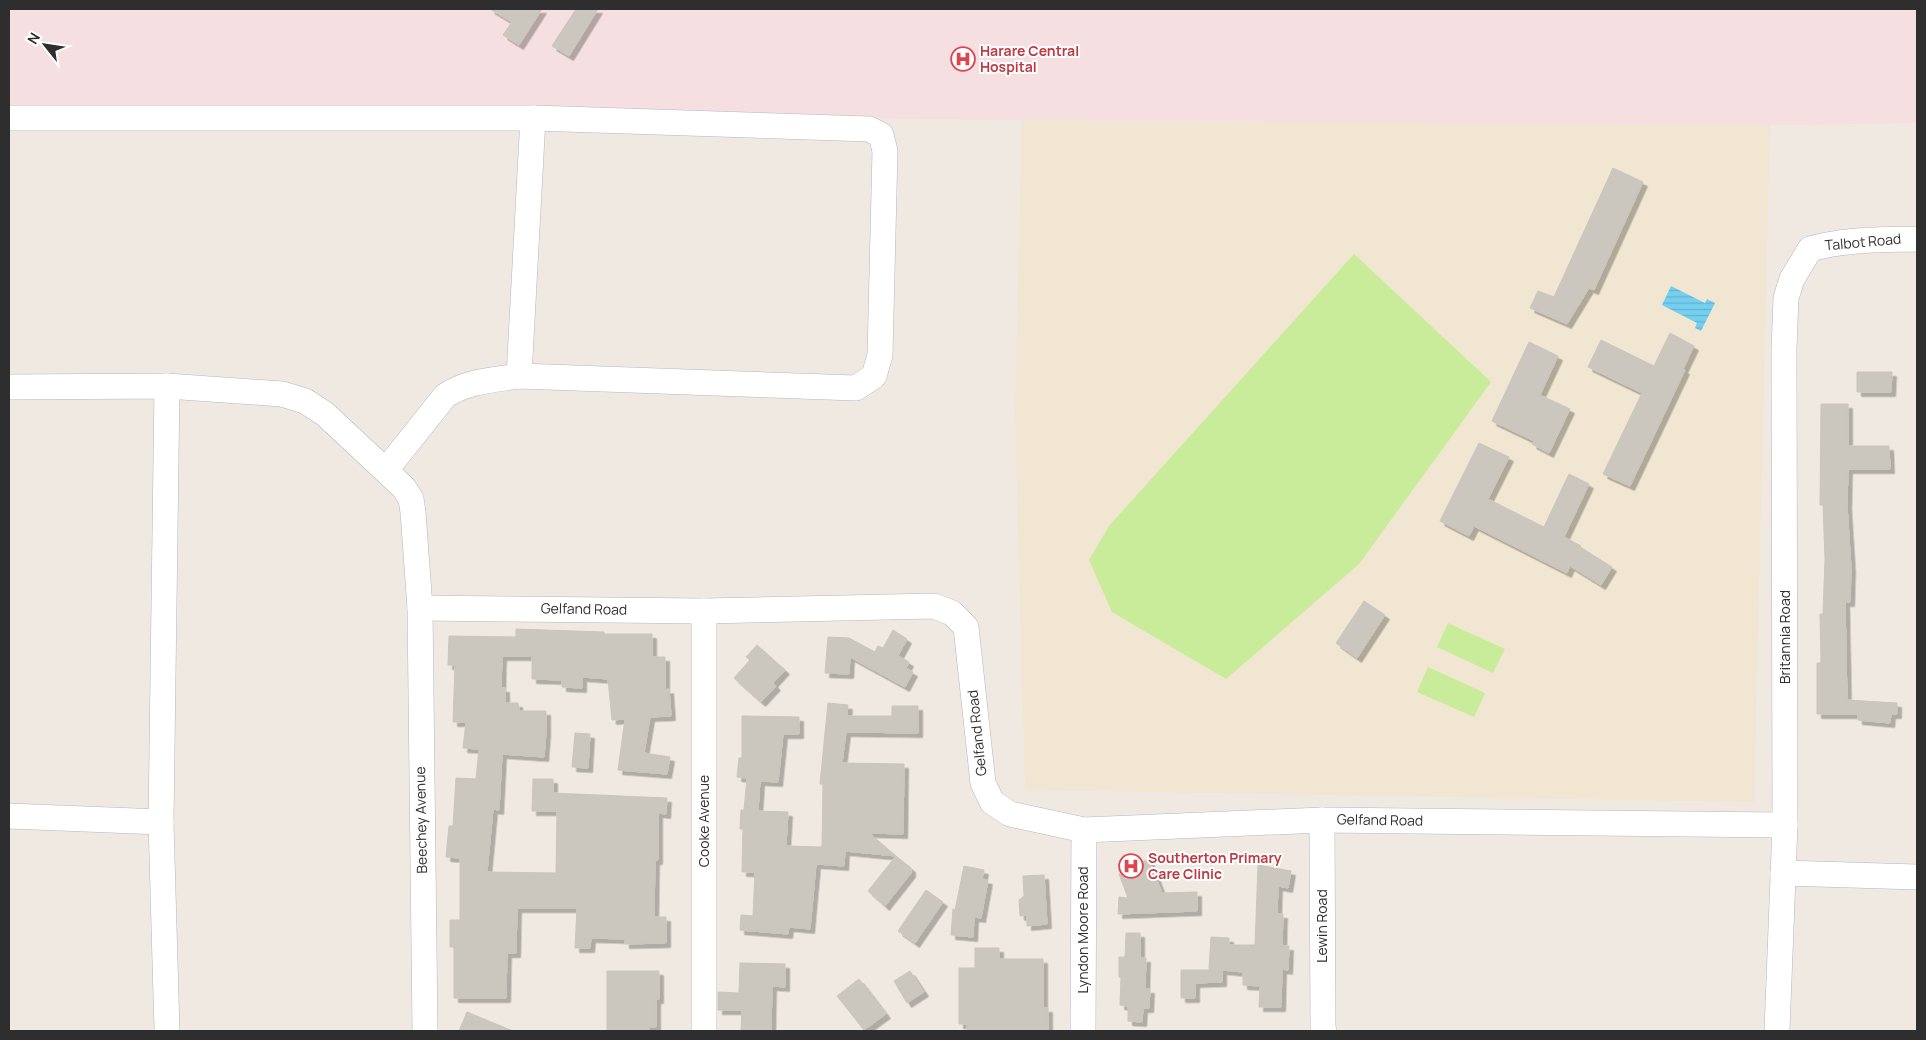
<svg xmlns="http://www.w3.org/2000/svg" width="1926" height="1040" font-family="Manrope,sans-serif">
<defs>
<pattern id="water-rules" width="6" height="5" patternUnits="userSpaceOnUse" patternTransform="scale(1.25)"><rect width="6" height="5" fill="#75cff0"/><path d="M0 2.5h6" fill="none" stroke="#66b2ce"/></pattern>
<filter id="shadow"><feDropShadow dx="4.5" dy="4.5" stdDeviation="0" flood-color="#0004"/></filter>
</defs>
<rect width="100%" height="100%" fill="#efe9e1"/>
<polygon fill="#f0e6d1" points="1022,120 1770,125 1754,802 1025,790 1015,411"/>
<polygon fill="#f5dfe0" points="9,9 1917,9 1917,123 1770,125 1022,120 9,108"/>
<g fill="#c9ec9a">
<polygon points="1354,254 1491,382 1359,564 1226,679 1112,612 1089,560 1109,526"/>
<polygon points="1448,623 1505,649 1493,673 1437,647"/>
<polygon points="1428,667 1485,693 1474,717 1417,692"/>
</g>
<polygon fill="url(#water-rules)" points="1671,286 1705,303 1707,299 1715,303 1701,331 1695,328 1697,323 1662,305"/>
<g fill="#cbc7bf" stroke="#cbc5ba" filter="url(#shadow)">
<polygon points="490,9 542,9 519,45 503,35 512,22"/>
<polygon points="576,9 598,9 569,56 552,46"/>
<polygon points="1613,168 1643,182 1594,290 1589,288 1567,324 1530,308 1538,291 1554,297"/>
<polygon points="1670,333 1694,346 1683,369 1685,370 1630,486 1603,474 1642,393 1588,367 1601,340 1654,366"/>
<polygon points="1529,342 1558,356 1540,395 1570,409 1549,453 1532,444 1534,441 1492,421"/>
<polygon points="1857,372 1892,372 1891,392 1857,392"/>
<polygon points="1821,404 1848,404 1848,446 1889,446 1890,469 1848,469 1847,505 1851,568 1850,602 1845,602 1847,700 1897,703 1897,714 1891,714 1890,723 1858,720 1858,714 1817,714 1817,663 1821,663 1820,614 1823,614 1825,559 1823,505 1820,505"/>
<polygon points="1479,443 1509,457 1488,499 1544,527 1569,474 1589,484 1564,537 1581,546 1580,547 1612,567 1601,585 1570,566 1567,573 1474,526 1469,536 1440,521"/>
<polygon points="1364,601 1385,615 1357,658 1336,643"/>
<polygon points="516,629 604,632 604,634 652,634 652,657 665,657 665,690 669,689 671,716 650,717 644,753 670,757 667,774 618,770 625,719 612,720 608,679 582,677 582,688 562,687 562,680 532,679 532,656 502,656 501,688 505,688 505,703 518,703 519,711 546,711 546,733 544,757 502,754 499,810 493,809 487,872 556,873 557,811 532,811 533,779 553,779 553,793 667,798 666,814 658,813 658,860 655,860 654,917 666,917 666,943 625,944 625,939 591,938 590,948 575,948 577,908 517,908 516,953 507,953 506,998 454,998 454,947 450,947 450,920 460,920 460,858 446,857 449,826 453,826 456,778 476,779 479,749 463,748 466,722 453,722 455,665 448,665 449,636 516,637"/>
<polygon points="893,630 907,639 898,656 909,662 906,668 913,672 905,687 850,657 849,674 825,673 828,637 849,638 875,652 878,646 883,648"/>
<polygon points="757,645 785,670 773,683 776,686 761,702 734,678 750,660 746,657"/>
<polygon points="828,703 848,705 847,716 892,716 892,706 918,706 918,733 846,732 842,763 904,764 903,834 869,833 896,856 845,851 844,866 816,864 810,929 789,927 788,934 740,930 741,915 753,916 755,872 742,872 743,829 740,829 741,810 744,810 747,778 737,777 739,758 742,758 742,716 799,717 799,734 783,734 778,782 760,781 758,811 788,812 786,846 822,847 823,784 820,784"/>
<polygon points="575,733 590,734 588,768 572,767"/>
<polygon points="896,856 911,868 911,873 885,906 868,891"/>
<polygon points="1149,859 1162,893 1197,892 1197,911 1118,914 1119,897 1128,898 1119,874 1134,868 1131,866"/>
<polygon points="1258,865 1291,871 1288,888 1278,886 1277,914 1283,914 1282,946 1289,946 1288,970 1282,969 1281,1007 1259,1007 1260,986 1243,985 1243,972 1222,970 1222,982 1195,983 1195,998 1181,998 1181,970 1214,970 1209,969 1211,937 1229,938 1229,945 1255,945"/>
<polygon points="964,866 984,870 982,879 988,880 981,918 974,917 973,937 951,935 953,909 955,910"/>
<polygon points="1044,875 1047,924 1027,926 1027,915 1020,916 1019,900 1024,896 1023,876"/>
<polygon points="926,890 943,902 915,943 898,931"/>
<polygon points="1126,933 1140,933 1140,958 1146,958 1145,989 1150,989 1149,1008 1143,1008 1142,1022 1128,1021 1128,1006 1120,1005 1121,977 1119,977 1119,957 1125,957"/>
<polygon points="975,948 999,948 999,959 1043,959 1043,1008 1048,1008 1048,1031 967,1031 967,1024 959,1024 959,968 975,968"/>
<polygon points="740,963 785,964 785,987 772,986 771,1031 741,1031 742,1010 718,1010 718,992 739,993"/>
<polygon points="607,971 659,971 659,999 656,999 656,1027 649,1027 649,1031 607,1031"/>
<polygon points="910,971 924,992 907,1003 894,981"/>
<polygon points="859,979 886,1014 864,1030 837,996"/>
<polygon points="467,1012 513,1031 459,1031"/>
</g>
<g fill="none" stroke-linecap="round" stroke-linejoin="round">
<g stroke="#b4b7c1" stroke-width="26">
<g id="minor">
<path d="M9 118H533L869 129 881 135 885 151 880 355 874 376 856 388 519 376C494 380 467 381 445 396L386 470"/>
<polyline points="519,376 533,118"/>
<polyline points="9,387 167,386 282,394 305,401 325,414 404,488 411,499 413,512 420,608 425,1031"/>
<polyline points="420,608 704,611 934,606 952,613 966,627 983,783 992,802 1010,814 1084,830 1322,820 1785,825"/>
<polyline points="9,816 161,822 167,386"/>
<polyline points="1322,820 1323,1028 1324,1031"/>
<polyline points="161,822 167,1031"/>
<polyline points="1783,873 1917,877"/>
<polyline points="704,1031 704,611"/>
<polyline points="1083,1031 1084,830"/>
<path d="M1777 1031 1785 825 1784 349 1786 298 1792 279 1810 249C1845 239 1881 240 1917 239"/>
</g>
</g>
<use href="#minor" stroke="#fff" stroke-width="25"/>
</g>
<defs>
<g id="hospital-ring" transform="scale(1.25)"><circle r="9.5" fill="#fff" stroke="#e0444e" stroke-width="1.5"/><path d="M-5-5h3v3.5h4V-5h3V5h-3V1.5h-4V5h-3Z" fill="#e0444e"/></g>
</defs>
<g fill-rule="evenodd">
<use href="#hospital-ring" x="963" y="59"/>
<use href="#hospital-ring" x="1131" y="866"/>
</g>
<g text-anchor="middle" stroke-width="4" stroke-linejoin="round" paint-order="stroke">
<g font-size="14" font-weight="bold" fill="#be3a42" stroke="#fff" text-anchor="start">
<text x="980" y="56">Harare Central<tspan x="980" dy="16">Hospital</tspan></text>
<text x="1148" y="863">Southerton Primary<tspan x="1148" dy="16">Care Clinic</tspan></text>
</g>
<g font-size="14" fill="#2e2e2e" stroke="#fff">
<text transform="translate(1863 242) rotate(-5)" y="5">Talbot Road</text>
<text transform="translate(584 609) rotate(1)" y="5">Gelfand Road</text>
<text transform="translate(1785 637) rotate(-90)" y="5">Britannia Road</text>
<text transform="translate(977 733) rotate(-96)" y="5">Gelfand Road</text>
<text transform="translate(421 820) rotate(-91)" y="5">Beechey Avenue</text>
<text transform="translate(1380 820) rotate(1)" y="5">Gelfand Road</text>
<text transform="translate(704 821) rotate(-90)" y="5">Cooke Avenue</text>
<text transform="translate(1322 926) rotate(-90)" y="5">Lewin Road</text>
<text transform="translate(1083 930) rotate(-90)" y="5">Lyndon Moore Road</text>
</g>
</g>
<rect width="1926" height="1040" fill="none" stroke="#2e2e2e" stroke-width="20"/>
<g transform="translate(45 45) rotate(300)" stroke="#ffffff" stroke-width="4" paint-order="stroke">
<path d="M0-4L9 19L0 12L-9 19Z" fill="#2e2e2e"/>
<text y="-8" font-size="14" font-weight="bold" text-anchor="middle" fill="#2e2e2e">N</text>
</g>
</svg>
